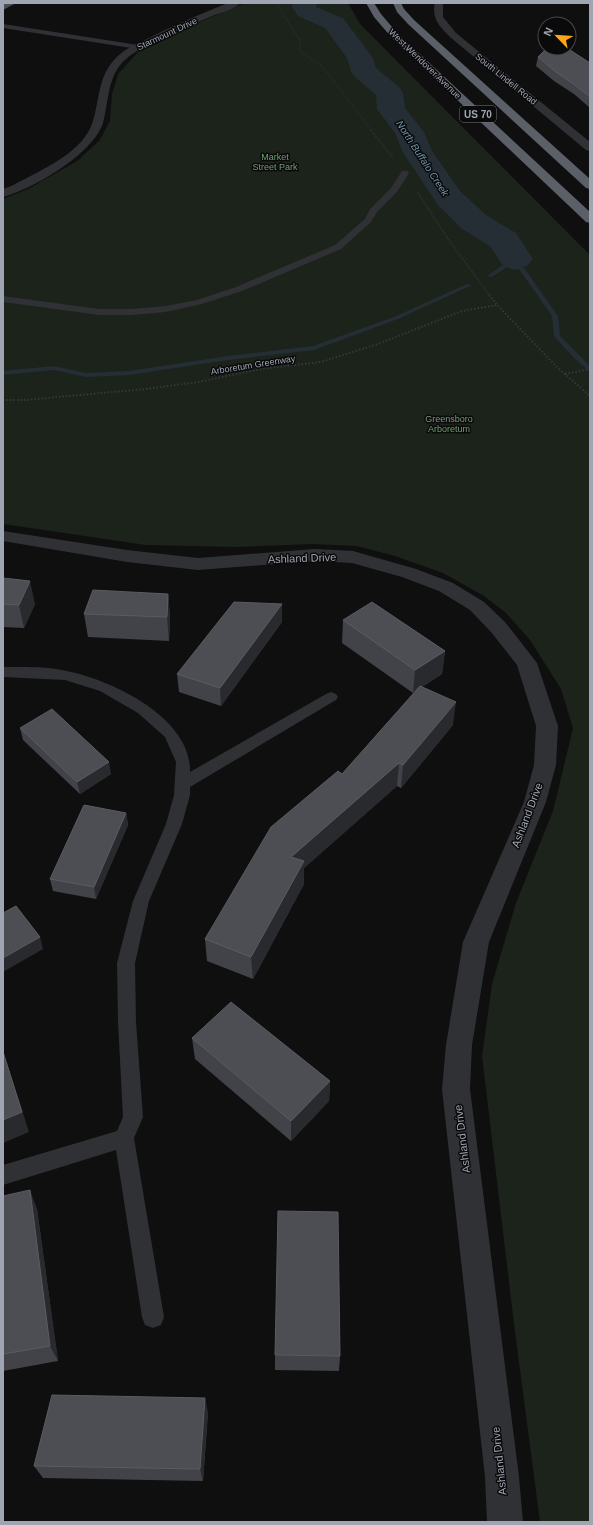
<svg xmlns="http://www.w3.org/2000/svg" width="593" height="1525" font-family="Arial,sans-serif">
<rect width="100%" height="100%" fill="#0f0f10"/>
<polygon fill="#1b231b" points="245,3 348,3 360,24 590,255 590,1522 540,1522 515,1332 482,1056 492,984 516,903 553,811 573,728 561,689 530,640 506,613 484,596 443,573 395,556 357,546 312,544 235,547 146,545 3,524 3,199 28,189 77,161 99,141 110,121 112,94 118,74 138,52 176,32"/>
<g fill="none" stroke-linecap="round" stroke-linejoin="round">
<g fill="#252e34" fill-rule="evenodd">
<polygon points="513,258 517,258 558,316 560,336 590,366 590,372 574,358 554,336 552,316 514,262 492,277 487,276"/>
<polygon points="467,284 472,285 398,319 314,350 221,361 129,375 86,377 54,370 3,375 3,371 54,366 86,373 129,371 221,357 313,346 394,317"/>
</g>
<polygon fill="#252e34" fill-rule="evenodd" points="293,3 317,3 316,7 343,18 373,58 376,68 399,87 403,93 405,108 424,132 432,151 460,191 486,215 516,233 533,259 527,266 515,270 503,266 490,246 462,229 438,205 402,151 395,133 377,109 376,95 355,77 351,71 347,58 325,28 298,16 292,7"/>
<polyline stroke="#35383c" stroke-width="1" stroke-dasharray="1 1.5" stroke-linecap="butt" points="276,3 301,42 299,48 301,52 323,67 372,131"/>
<g stroke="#35383c" stroke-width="1.5" stroke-dasharray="1 1.5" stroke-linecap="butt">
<polyline points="371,130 393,158"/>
<polyline points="418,193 450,242 490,296"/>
</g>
<g stroke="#35383c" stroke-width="2" stroke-dasharray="1.5 2" stroke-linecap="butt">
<polyline points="489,295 497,305 558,368 590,396"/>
<polyline points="565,374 590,369"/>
<polyline points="3,400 25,400 146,389 198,382 261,369 321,362 378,344 462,311 497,305"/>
</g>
<g fill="#2f3135" fill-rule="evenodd">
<polygon points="3,24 138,45 141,47 138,49 3,28"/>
<polygon points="402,171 408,171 409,173 397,192 377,212 371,222 341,249 242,291 202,304 166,312 131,315 99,315 3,302 3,296 99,309 131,309 166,306 197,300 236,287 335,245 365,219 370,209 391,188"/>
<path d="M3 667C24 667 47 666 67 671 112 680 192 718 190 772L326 694 331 692 336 694 338 697 336 700 190 787V795L182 824 149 901 135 963 136 1022 143 1117 134 1138 164 1317 161 1325 153 1328 145 1325 142 1317 116 1150 3 1185V1165L117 1131 123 1117 118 1022 117 963 133 901 166 824 174 795 176 762 165 737 138 713 100 691 65 680 3 677Z"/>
</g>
<g fill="#2f3135" fill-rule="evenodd">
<path d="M228 3H240C234 10 219 13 210 17 186 27 146 42 126 59 107 75 109 101 103 123 93 154 33 189 3 197V189C11 187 18 182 25 179 49 166 82 151 92 124 100 101 97 78 115 59 123 50 134 45 145 40 172 26 200 14 228 3Z"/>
<path d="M435 3H443V17L456 33 590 142V151L586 150 450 37C440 27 431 18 435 3Z"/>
<polygon points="3,531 127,550 198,558 315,549 353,551 416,569 453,583 484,602 505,622 537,663 558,726 556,765 546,802 489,942 472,1045 470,1089 519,1477 523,1522 487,1522 485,1477 442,1089 446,1045 463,942 524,802 534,765 536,726 517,665 491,632 470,610 439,591 402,577 352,563 315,561 198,570 127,562 3,541"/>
</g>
<polygon fill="#4b4e55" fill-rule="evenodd" points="5,3 16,3 3,10 3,4"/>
<g fill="#5b5f67" fill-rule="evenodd">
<polygon points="366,3 374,3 381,14 398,34 590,212 590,223 586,222 392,38 374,17"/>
<polygon points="393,3 401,3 404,9 414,20 590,179 590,189 586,188 408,24 397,12"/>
</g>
</g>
<g fill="#424348">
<polygon points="538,57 590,63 590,108 574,94 554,81 536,66"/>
<polygon points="3,578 35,604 24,628 3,627"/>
<polygon points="168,594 170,617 169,641 88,637 84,614"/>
<polygon points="343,620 445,651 442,674 422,687 453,725 401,788 397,786 304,868 304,884 253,979 207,961 205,939 342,774 416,691 413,693 342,643"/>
<polygon points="282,622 221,706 179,692 177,674"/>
<polygon points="20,728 111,774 80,794 23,740"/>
<polygon points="126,813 128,825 96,899 53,891 50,879"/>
<polygon points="192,1038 330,1081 329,1101 291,1141 195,1059"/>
<polygon points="3,1196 37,1209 58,1361 3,1371"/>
<polygon points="275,1355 340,1356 339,1371 275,1370"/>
<polygon points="208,1412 203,1481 43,1478 34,1466"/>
</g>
<g fill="#292a2d">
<polygon points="30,581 35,604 24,628 19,605"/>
<polygon points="168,594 170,617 169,641 167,617"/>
<polygon points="282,604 282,622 221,706 220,688"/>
<polygon points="445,651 442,674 413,693 415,670"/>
<polygon points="456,702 453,725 401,788 403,765"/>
<polygon points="109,762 111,774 80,794 77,782"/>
<polygon points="399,763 397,786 304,868 304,884 253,979 251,957 291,857"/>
<polygon points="126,813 128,825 96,899 94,887"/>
<polygon points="40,937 43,949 3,972 3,958"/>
<polygon points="3,1050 29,1132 3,1143"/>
<polygon points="330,1081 329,1101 291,1141 291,1121"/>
<polygon points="30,1190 37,1209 58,1361 50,1346"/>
<polygon points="205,1398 208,1412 203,1481 200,1469"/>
</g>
<g fill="#4c4e53" stroke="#595c62">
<polygon points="547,48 567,48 590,63 590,97 575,85 556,72 538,57"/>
<polygon points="3,578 30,581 19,605 3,604"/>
<polygon points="93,590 168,594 167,617 84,614"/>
<polygon points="234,602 282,604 220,688 177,674"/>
<polygon points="372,602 445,651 415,670 343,620"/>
<polygon points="420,686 456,702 403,765 399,763 291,857 304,861 251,957 205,939 271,827 338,771 342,774"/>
<polygon points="52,709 109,762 77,782 20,728"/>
<polygon points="84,805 126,813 94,887 50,879"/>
<polygon points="16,906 40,937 3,958 3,913"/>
<polygon points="231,1002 330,1081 291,1121 192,1038"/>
<polygon points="3,1052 22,1112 3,1120"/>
<polygon points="30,1190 50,1346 3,1354 3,1196"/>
<polygon points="278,1211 338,1212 340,1356 275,1355"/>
<polygon points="52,1395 205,1398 200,1469 34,1466"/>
</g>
<g text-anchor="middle" stroke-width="3" stroke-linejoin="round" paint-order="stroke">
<g font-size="9" fill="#9fa6b2" stroke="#0a0a0b">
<text transform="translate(167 34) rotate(-25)" y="3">Starmount Drive</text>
<text transform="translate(425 64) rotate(44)" y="3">West Wendover Avenue</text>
<text transform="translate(506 79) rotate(39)" y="3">South Lindell Road</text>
<text transform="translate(253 365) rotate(-9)" y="3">Arboretum Greenway</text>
</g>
<g font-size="9" fill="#749f74" stroke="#0a0a0b">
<text x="275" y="160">Market<tspan x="275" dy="10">Street Park</tspan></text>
<text x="449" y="422">Greensboro<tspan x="449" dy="10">Arboretum</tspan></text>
</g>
<rect fill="#0a0a0b" stroke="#727780" stroke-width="1" x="460" y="106" width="36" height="16" rx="3"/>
<g font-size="10" font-weight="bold" fill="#9fa6b2">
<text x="478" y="118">US 70</text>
</g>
<g font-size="10" font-style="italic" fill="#7297b1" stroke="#0a0a0b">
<text transform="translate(423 158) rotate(57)" y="4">North Buffalo Creek</text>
</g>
<g font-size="11" fill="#9fa6b2" stroke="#0a0a0b">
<text transform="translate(302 558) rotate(-2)" y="4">Ashland Drive</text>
<text transform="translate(527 815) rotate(-69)" y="4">Ashland Drive</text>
<text transform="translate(462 1139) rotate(-97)" y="4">Ashland Drive</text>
<text transform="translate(499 1461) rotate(-96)" y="4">Ashland Drive</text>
</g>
</g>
<rect width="593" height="1525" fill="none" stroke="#9fa6b2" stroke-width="8"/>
<g transform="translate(557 36) rotate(295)"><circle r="19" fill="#0a0a0b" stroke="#46484e"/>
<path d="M0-3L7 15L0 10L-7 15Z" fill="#fea519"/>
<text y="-6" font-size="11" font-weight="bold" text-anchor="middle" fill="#9fa6b2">N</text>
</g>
</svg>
